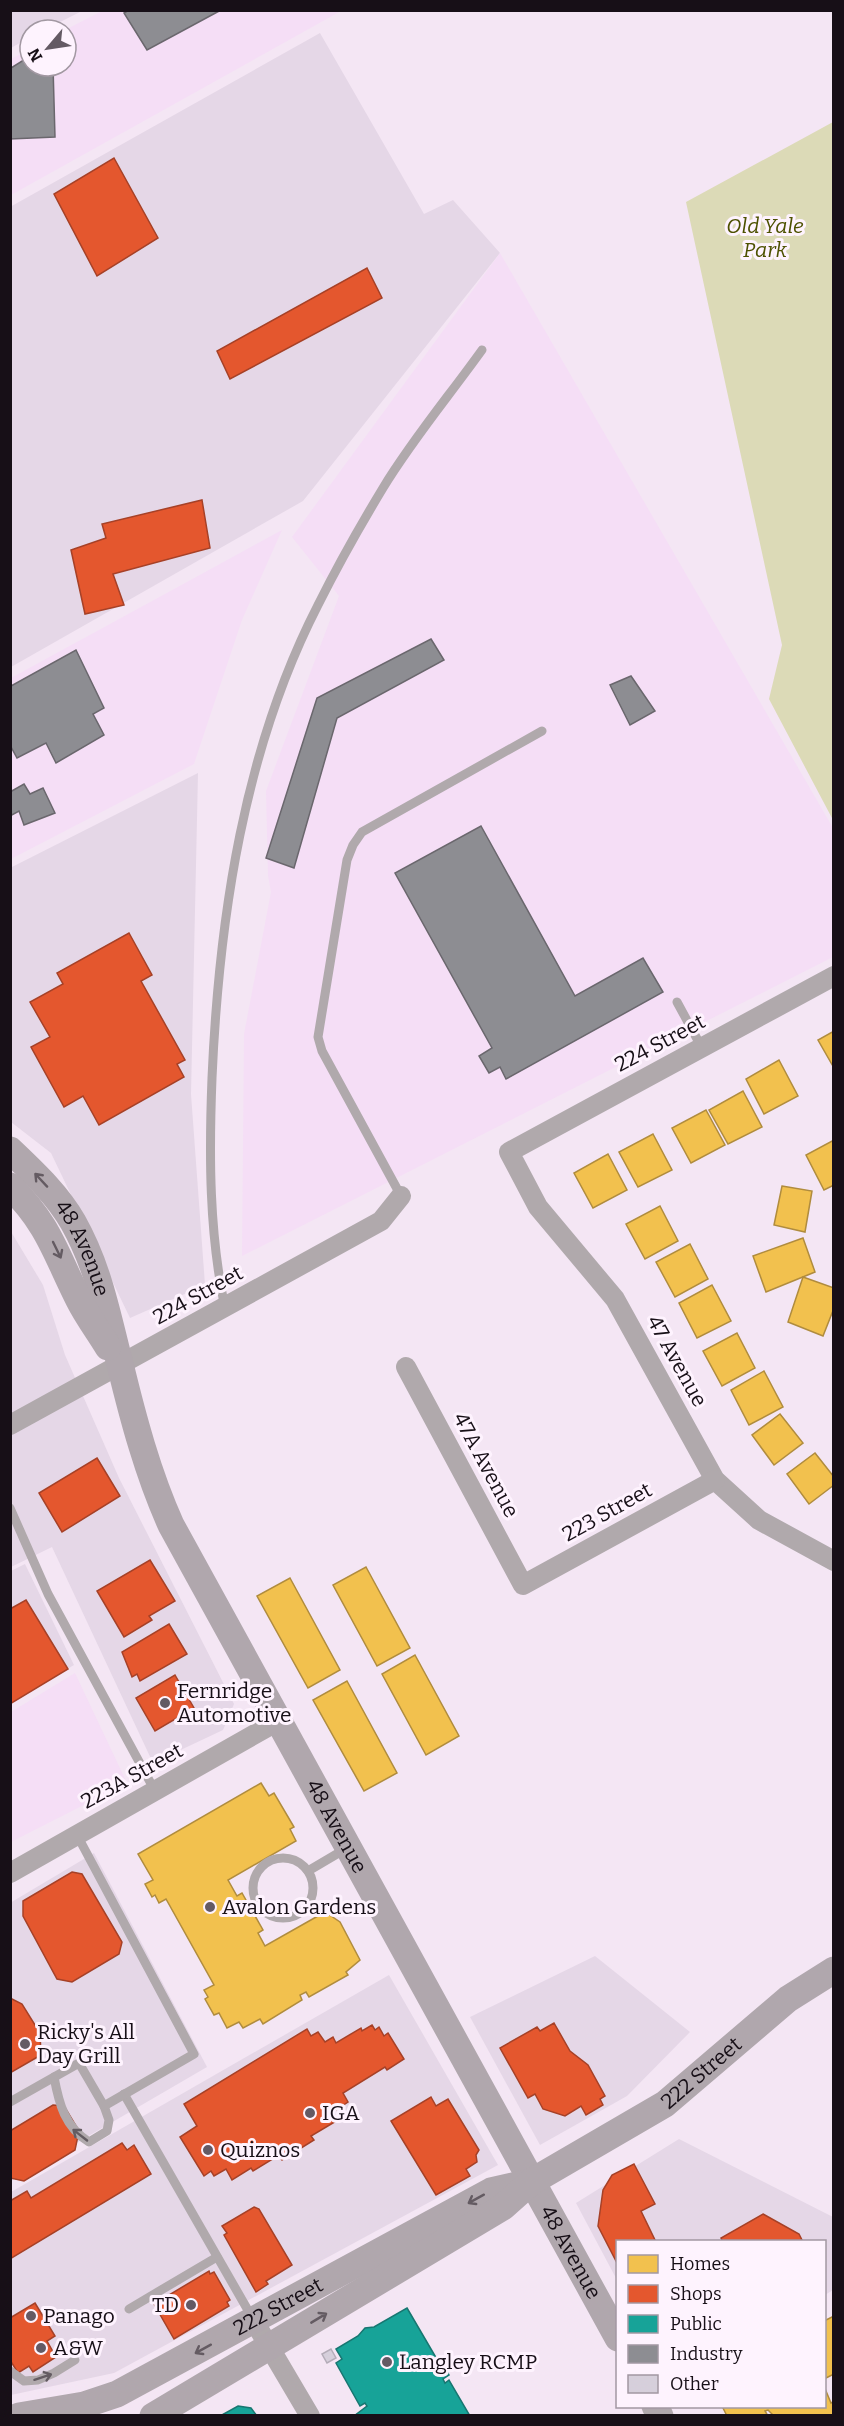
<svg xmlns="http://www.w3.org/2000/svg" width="844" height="2426" font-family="Bitter,serif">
<rect width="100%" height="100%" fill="#f4e6f4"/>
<g fill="#e5d7e7">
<polygon points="11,10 82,10 82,11 44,30 30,30 30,37 11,48"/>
<polygon points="320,33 424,214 453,200 500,253 303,501 11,667 10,207"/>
<polygon points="198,773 191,1094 205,1285 130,1318 51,1153 11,1122 10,868"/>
<polygon points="10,1230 43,1285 65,1355 119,1478 234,1704 223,1730 153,1763 52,1547 11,1567"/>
<polygon points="25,1564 74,1665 11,1703 11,1571"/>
<polygon points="94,1853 207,2067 11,2181 10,1903"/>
<polygon points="595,1956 690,2032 627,2096 540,2145 470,2017"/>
<polygon points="389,1975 498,2165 114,2373 11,2395 11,2192"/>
<polygon points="679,2139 833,2217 833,2290 825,2295 824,2242 618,2242 617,2280 576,2203"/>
</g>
<g fill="#f5def6">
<polygon points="102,11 341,11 11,195 11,59 30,49 30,66 66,66 65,30"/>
<polygon points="500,253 833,828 833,957 242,1256 244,1034 271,892 268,875 266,791 339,596 292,537"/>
<polygon points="282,530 242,620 194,764 11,859 11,678"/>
<polygon points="75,1673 127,1783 11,1842 11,1712"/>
</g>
<polygon fill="#dcdab7" points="833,122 833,820 769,699 782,645 686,202"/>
<g fill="#f2c14e" stroke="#b08c3e" stroke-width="1.5">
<polygon points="834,1031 834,1068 818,1040"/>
<polygon points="779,1060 798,1096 764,1114 746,1079"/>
<polygon points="743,1091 762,1127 728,1144 709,1110"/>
<polygon points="706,1110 725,1145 691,1163 672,1128"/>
<polygon points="653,1134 672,1170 638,1187 619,1152"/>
<polygon points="834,1140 834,1185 824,1190 806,1155"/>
<polygon points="608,1154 627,1190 593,1208 574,1173"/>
<polygon points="782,1186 812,1191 805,1232 774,1225"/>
<polygon points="660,1206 678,1241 645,1259 626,1224"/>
<polygon points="803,1238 815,1272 766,1292 753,1256"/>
<polygon points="690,1244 708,1279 675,1297 656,1262"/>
<polygon points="803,1277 834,1288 834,1308 823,1336 788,1322"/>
<polygon points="712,1285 731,1321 697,1338 679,1303"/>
<polygon points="737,1333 755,1368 722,1386 703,1351"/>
<polygon points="764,1371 783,1407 749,1425 731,1390"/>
<polygon points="780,1414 803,1443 774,1465 752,1435"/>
<polygon points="815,1453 834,1477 834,1485 809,1504 787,1474"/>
<polygon points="366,1567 410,1648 377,1666 333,1585"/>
<polygon points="290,1578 340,1670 308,1688 257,1596"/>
<polygon points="415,1655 459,1736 426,1755 382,1674"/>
<polygon points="347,1681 397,1773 364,1791 313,1700"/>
<polygon points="261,1783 269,1796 274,1793 294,1827 290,1829 296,1841 228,1880 237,1896 242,1893 263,1930 258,1933 265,1946 325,1912 340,1922 360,1960 346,1972 348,1975 309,1997 306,1992 300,1995 302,2000 263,2024 260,2019 243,2028 239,2022 227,2028 219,2013 214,2015 205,1999 208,1997 204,1990 214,1985 166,1899 159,1903 155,1895 152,1897 145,1884 153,1880 138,1854"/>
<polygon points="834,2316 834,2374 824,2379 824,2321"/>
<polygon points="826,2391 831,2403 834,2401 834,2416 774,2416 768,2410 765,2411 768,2416 727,2416 722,2406 824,2406"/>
</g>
<g fill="#e4572e" stroke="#a64127" stroke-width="1.5">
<polygon points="114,158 158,238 97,276 54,194"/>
<polygon points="367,268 382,298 230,379 217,351"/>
<polygon points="202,500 210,548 113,574 124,605 85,614 71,550 106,538 102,524"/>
<polygon points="129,933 152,975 141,981 185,1060 177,1064 184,1077 99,1125 83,1096 64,1107 31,1047 50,1037 30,1002 63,984 57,973"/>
<polygon points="97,1458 120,1496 62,1532 39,1493"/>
<polygon points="150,1560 175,1601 149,1616 152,1620 124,1637 97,1591"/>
<polygon points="26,1600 68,1669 10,1704 10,1609"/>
<polygon points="169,1624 187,1654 140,1681 137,1674 132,1677 122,1652"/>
<polygon points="175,1675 194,1708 155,1731 136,1698"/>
<polygon points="72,1872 82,1874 122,1942 119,1954 72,1982 57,1979 23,1916 23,1901"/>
<polygon points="10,1998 22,2004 40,2033 41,2055 10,2073"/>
<polygon points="554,2023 570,2051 588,2065 605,2096 600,2099 603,2105 586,2115 581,2106 565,2116 543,2109 535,2094 528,2098 500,2048 537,2027 540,2031"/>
<polygon points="372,2025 375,2030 379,2027 384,2036 388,2033 404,2059 387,2070 385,2067 343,2093 348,2102 333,2112 338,2120 311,2136 314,2140 282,2160 279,2155 253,2171 251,2168 232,2180 226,2169 214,2176 211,2171 204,2176 180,2137 197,2126 184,2104 307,2029 311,2036 318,2032 325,2042 333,2037 336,2043 361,2028 362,2031"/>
<polygon points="431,2097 436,2106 448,2099 479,2150 476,2155 477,2162 466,2169 470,2176 436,2195 391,2121"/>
<polygon points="53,2105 64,2106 79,2131 75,2150 24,2181 10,2178 10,2131"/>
<polygon points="122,2143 127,2150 134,2145 151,2174 10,2259 10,2201 27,2191 31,2198"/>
<polygon points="634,2164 655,2204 641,2211 656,2242 618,2242 618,2265 598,2226 603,2190 612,2175"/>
<polygon points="254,2207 259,2209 292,2265 266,2281 268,2284 256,2292 224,2235 227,2233 222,2226"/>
<polygon points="763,2214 799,2234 803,2242 723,2242 721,2238"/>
<polygon points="209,2271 210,2274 214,2272 230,2300 227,2302 229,2306 174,2339 154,2304"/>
<polygon points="35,2303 55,2336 47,2341 56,2357 33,2372 29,2366 18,2373 10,2360 10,2318"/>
</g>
<g fill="#17a398" stroke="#177771" stroke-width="1.5">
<polygon points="407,2308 438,2361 434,2363 437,2367 443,2364 449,2375 443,2379 445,2383 449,2380 470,2416 354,2416 367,2406 365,2403 360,2406 336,2363 342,2359 336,2349 358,2336 365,2328 374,2327"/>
<polygon points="238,2406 251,2408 257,2416 220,2416"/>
</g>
<g fill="#8d8d92" stroke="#6a676d" stroke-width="1.5">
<polygon points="129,10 221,10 147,50 124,13"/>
<polygon points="30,56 30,66 53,66 55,137 10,139 11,68"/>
<polygon points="431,639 444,660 337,718 294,868 266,858 317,698"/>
<polygon points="76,650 104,708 93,714 104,735 56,763 46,743 17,758 10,745 11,686"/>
<polygon points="631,676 655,711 630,725 610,685"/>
<polygon points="24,784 30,794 43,788 55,813 24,825 19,811 10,816 10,792"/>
<polygon points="481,826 575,996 643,958 663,992 506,1079 500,1067 489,1073 479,1056 492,1048 395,873"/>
</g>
<polygon fill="#d6cfdb" stroke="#b4acb8" stroke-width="1.5" points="331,2349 336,2358 327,2363 322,2354"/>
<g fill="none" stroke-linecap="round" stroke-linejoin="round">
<g stroke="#b0a9ac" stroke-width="9">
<polyline points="677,1002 702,1048"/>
<polyline points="401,1196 322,1051 318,1037 347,860 353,845 362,832 542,731"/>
<path d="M225 1308C209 1232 209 1155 212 1078 219 917 244 749 318 605 338 565 360 526 383 488 412 440 449 396 482 350"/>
<polyline points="10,1508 48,1594 155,1791"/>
<circle cx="283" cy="1888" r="30"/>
<polyline points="308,1871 347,1848"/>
<path d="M54 2077C59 2104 65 2127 89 2142L107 2131 109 2120 104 2106"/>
<polyline points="124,2094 253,2319"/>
<polyline points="10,2102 79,2063 104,2106 194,2054 77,1835"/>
<polyline points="129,2309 217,2257"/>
<polyline points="10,2371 24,2381 38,2380 54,2373 75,2360"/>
</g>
<g stroke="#b0a9ac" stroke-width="20">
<polyline points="834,976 509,1152 538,1207 615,1299 715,1480 759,1520 834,1561"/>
<polyline points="406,1367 523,1585 715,1480"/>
<polyline points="10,1425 381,1221 401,1196"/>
<polyline points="10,1873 278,1721"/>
<polyline points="254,2321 310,2416"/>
</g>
<g stroke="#b0a7ad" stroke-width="27">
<path id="s1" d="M10 1150C33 1172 57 1194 73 1222 99 1268 107 1314 120 1364 133 1418 148 1474 171 1525L618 2338"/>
<path d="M10 1186C50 1226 55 1253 79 1300 87 1316 99 1332 108 1347"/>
<polyline points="655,2406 660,2416"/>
<path id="s2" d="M19 2416 84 2405 117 2394 491 2191 530 2182"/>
<path id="s3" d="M153 2416 503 2207 531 2182 665 2104 788 1999 834 1970"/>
</g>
</g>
<defs><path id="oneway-shaft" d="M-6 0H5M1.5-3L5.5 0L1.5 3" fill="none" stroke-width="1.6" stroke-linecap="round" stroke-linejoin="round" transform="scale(1.5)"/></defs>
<g stroke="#645b62">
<use href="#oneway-shaft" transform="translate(41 1180) rotate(-133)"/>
<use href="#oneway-shaft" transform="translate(57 1250) rotate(64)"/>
<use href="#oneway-shaft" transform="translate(476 2199) rotate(151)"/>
<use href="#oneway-shaft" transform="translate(319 2318) rotate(-31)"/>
<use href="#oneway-shaft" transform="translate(203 2349) rotate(151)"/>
</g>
<g stroke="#645c62">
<use href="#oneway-shaft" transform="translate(80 2135) rotate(-142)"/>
<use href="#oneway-shaft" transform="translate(43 2377) rotate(-18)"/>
</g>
<g fill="#645a64" stroke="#fef3fe" stroke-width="2">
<circle cx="165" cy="1703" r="6"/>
<circle cx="210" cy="1907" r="6"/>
<circle cx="25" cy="2044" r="6"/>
<circle cx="310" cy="2113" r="6"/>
<circle cx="208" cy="2150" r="6"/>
<circle cx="191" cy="2305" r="6"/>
<circle cx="31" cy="2316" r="6"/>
<circle cx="41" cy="2348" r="6"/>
<circle cx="387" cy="2362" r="6"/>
</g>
<g text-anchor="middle" stroke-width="6" stroke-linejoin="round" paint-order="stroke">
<g font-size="21" font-style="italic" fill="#4d5100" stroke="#fef3fe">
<text x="765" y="233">Old Yale<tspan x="765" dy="24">Park</tspan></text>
</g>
<g font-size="21" fill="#170f17" stroke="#fef3fe">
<text transform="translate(660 1043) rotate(-28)" y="7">224 Street</text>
<text dy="7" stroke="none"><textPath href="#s1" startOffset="124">48 Avenue</textPath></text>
<text transform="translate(198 1295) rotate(-29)" y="7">224 Street</text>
<text transform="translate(677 1361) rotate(61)" y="7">47 Avenue</text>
<text transform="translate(486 1465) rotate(62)" y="7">47A Avenue</text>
<text transform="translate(607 1512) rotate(-29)" y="7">223 Street</text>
<text transform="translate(132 1776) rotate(-29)" y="7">223A Street</text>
<text dy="7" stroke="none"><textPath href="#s1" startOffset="759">48 Avenue</textPath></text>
<text dy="7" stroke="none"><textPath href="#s3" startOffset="648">222 Street</textPath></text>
<text dy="7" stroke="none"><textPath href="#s1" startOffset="1245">48 Avenue</textPath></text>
<text dy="7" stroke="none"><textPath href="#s2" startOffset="284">222 Street</textPath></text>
</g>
<g font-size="21" fill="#170f17" stroke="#fef3fe" text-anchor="start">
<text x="177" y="1698">Fernridge<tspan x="177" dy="24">Automotive</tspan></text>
<text x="222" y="1914">Avalon Gardens</text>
<text x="37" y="2039">Ricky's All<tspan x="37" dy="24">Day Grill</tspan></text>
<text x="322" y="2120">IGA</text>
<text x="220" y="2157">Quiznos</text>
<text x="179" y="2312" text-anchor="end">TD</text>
<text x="43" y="2323">Panago</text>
<text x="53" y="2355">A&amp;W</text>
<text x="399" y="2369">Langley RCMP</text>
</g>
</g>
<rect width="844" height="2426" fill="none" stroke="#170f17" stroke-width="24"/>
<rect x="616" y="2240" width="210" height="168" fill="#fef3fe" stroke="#a298a2" stroke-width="1.5"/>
<rect x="628" y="2255" width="30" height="18" fill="#f2c14e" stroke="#a298a2" stroke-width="1.5"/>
<text x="670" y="2270" font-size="18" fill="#170f17">Homes</text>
<rect x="628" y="2285" width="30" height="18" fill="#e4572e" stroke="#a298a2" stroke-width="1.5"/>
<text x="670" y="2300" font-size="18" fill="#170f17">Shops</text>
<rect x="628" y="2315" width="30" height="18" fill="#17a398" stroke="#a298a2" stroke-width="1.5"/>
<text x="670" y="2330" font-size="18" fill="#170f17">Public</text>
<rect x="628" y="2345" width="30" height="18" fill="#8d8d92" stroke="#a298a2" stroke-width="1.5"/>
<text x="670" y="2360" font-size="18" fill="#170f17">Industry</text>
<rect x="628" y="2375" width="30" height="18" fill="#d6cfdb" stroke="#a298a2" stroke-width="1.5"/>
<text x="670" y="2390" font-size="18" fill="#170f17">Other</text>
<g transform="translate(48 48) rotate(241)"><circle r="28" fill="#fef3fe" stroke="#a298a2" stroke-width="1.5"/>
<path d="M0-4.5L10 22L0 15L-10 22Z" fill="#645a64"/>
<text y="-9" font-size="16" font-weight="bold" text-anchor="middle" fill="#170f17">N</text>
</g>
</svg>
